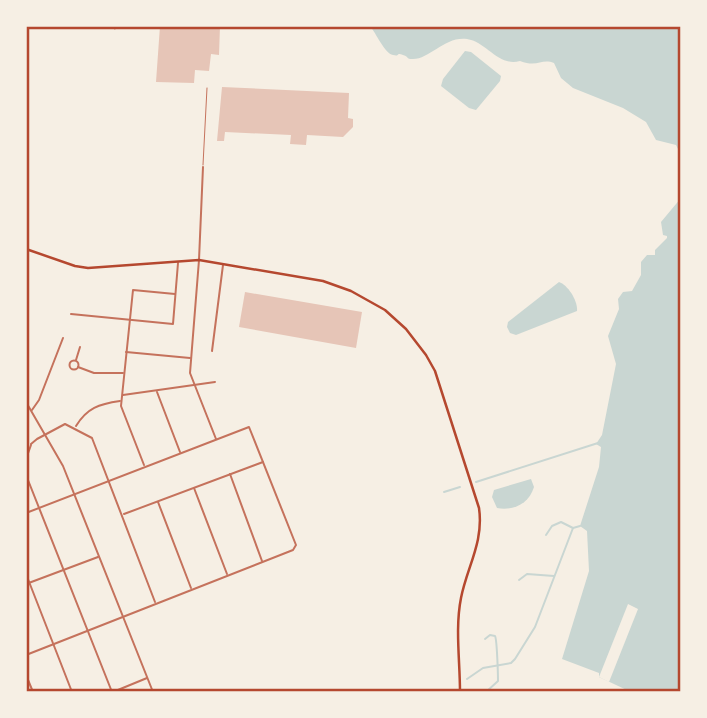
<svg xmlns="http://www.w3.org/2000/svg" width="707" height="718" font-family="'Roboto Condensed',sans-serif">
<rect width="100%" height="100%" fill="#f6efe4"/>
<g fill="#c9d6d2">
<path d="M370 26H681V155L676 145 656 140 646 122 623 108 573 88 561 78 554 63C541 58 538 68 520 61 498 67 487 42 467 39 445 36 430 59 413 59 405 59 410 57 403 55 395 52 401 57 393 55 385 54 376 33 370 26Z"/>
<polygon points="465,51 471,52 501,76 500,81 476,110 469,108 441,86 443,79"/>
<polygon points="681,198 681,692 631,692 599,677 599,673 562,659 589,571 587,531 580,526 599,467 601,447 596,444 602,435 616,364 608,336 619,309 618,299 623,292 632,291 641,275 641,262 647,255 655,255 655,250 667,238 667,236 663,235 661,222"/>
<path d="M559 282C568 285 578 301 577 311L516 335 510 333 507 327 508 322Z"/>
<path d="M531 479 534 487C529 504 513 511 497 508L492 497 494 490Z"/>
</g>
<polygon fill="#f6efe4" points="628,604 638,609 609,682 599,677"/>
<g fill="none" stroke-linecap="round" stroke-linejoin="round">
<g stroke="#c9d6d2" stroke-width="2">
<polyline points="476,482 598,443"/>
<polyline points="444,492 460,487"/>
<polyline points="546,535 552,526 561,522 573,528"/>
<polyline points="519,580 527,574 554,576"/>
<path d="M485 639 490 635 495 636C497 639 498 675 498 681L486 692"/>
<polyline points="467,679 483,668 511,663 515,659 535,627 573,528 580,526"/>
</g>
</g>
<g fill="#e6c5b7">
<polygon points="160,26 220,26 219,55 211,54 209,71 195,70 194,83 156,82"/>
<polygon points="222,87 349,93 348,118 353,119 353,127 343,137 307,135 306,145 290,144 291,135 225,132 224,141 217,141"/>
<polygon points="245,292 362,312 356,348 239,327"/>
</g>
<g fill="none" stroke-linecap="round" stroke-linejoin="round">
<polyline stroke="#b5482f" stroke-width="1" points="115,29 116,26"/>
<polyline stroke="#c5725c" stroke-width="1" points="203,165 207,88"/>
<g stroke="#c5725c" stroke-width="2">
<polyline points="203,167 199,260 190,373 216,439"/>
<polyline points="71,314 173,324 178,263"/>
<polyline points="212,351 223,265"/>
<polyline points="126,352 190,358"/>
<polyline points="76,360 80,347"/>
<circle cx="74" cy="365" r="4.5"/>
<polyline points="78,367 94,373 123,373"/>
<polyline points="157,392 180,452"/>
<polyline points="123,395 215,382"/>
<polyline points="32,410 39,400 63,338"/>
<path d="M76 426C87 408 99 404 120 401"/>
<polyline points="31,444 37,439 65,424 92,438 155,602"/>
<polyline points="26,459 31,445"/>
<polyline points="144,465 121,406 133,290 175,294"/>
<polyline points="230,474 262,561"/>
<polyline points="26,475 112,692"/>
<polyline points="194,488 227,574"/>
<polyline points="158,502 191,588"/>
<polyline points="26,513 249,427 296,545 293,550 26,655"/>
<polyline points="124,514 263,462"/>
<polyline points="26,574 72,692"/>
<polyline points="26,584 98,557"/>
<polyline points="26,675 33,692"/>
<polyline points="113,692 147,678"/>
</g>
<polyline stroke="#c5725c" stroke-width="2" points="26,402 63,466 153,692"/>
<path stroke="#b5482f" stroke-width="2.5" d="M26 249 75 266 88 268 199 260 323 281 351 291 385 310 406 329 426 355 435 371 479 508C484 542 467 567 461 598 455 628 460 661 460 692"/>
</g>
<rect width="707" height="718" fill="none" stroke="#f6efe4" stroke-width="56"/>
<rect x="28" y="28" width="651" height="662" fill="none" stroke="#b5482f" stroke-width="2.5"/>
</svg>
